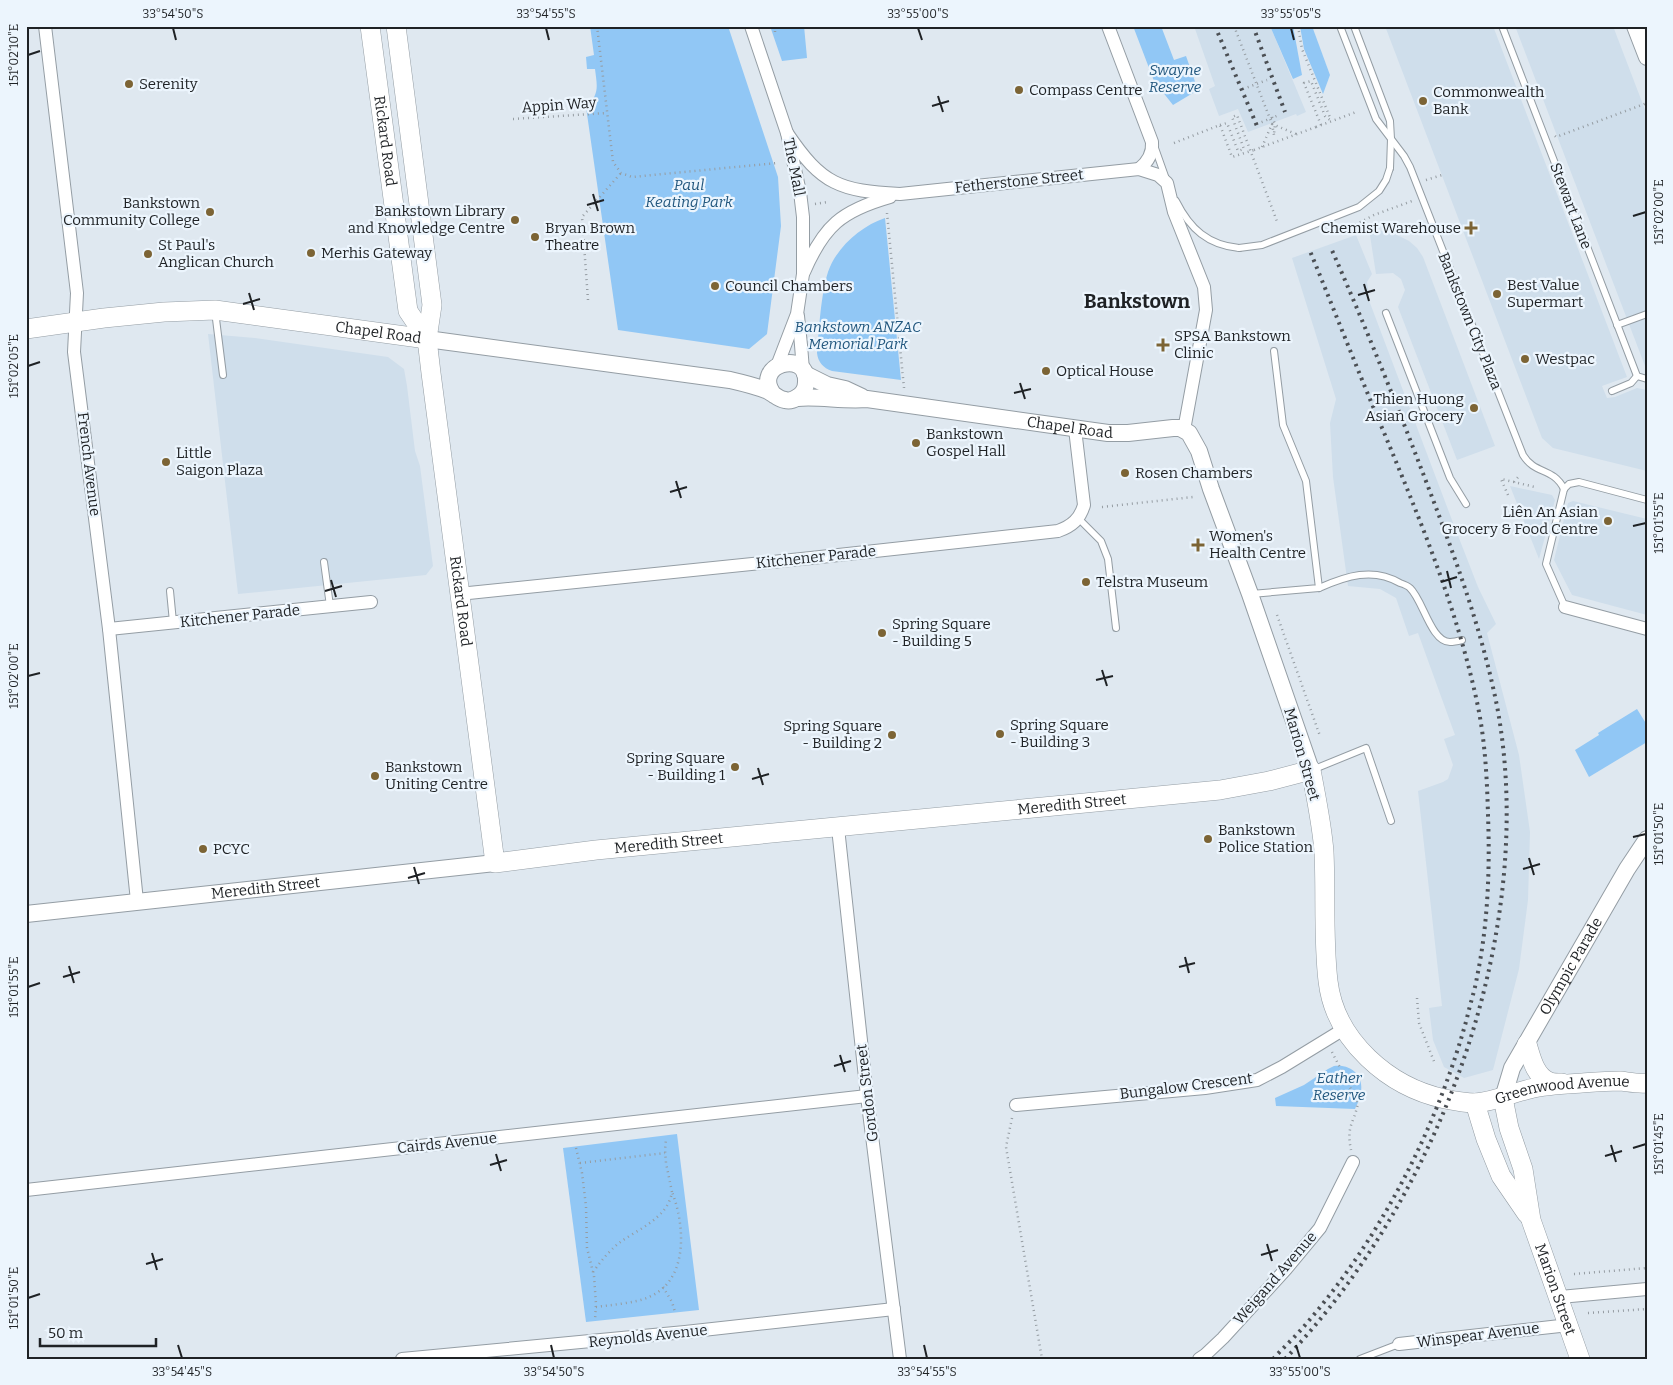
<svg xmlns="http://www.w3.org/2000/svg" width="1673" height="1385" font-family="Bitter,serif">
<rect width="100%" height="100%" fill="#dfe8f0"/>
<g fill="#cfdeeb">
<polygon points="1194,26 1270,26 1306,112 1297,116 1296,114 1248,132 1238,109 1219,116 1209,89 1215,86"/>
<polygon points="1385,26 1493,26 1627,377 1602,386 1607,398 1615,397 1637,388 1647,390 1647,471 1553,448 1542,438"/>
<polygon points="1515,26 1613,26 1647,115 1647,367 1645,366"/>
<polygon points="1369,229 1391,232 1409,241 1417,248 1423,257 1495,446 1457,460 1398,307 1405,290 1401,279 1393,273 1376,274"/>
<polygon points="1356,235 1372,274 1367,282 1370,303 1452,520 1478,587 1496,624 1487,633 1519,755 1530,832 1528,900 1519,969 1493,1070 1464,1078 1444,1067 1433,1040 1429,1008 1442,1006 1418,791 1443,782 1448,779 1453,765 1444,739 1455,735 1418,633 1409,636 1396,598 1380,589 1348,586 1333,477 1330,423 1336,399 1292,258"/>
<polygon points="208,334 255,338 388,357 404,369 407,386 415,451 420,466 433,566 426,575 238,594"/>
<polygon points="1510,486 1552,495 1555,500 1539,559"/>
<polygon points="1573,501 1647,519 1647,615 1572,595 1554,560 1568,503"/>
</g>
<g fill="#91c7f5">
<path d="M590 26H728L778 177 781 226 767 334 749 349 618 330 586 107C600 94 597 86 595 69H587L586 57 594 55Z"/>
<polygon points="770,26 804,26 807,58 782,61"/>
<polygon points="1133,26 1161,26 1174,60 1186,56 1198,90 1173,105 1154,81"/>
<polygon points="1270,26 1293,26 1302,75 1293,79"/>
<polygon points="1300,26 1312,26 1330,75 1323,94 1304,49"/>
<path d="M885 218 901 380 832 371C823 368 818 362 817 353 819 329 821 294 828 272 836 248 861 226 885 218Z"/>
<polygon points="1637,709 1647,725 1647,742 1589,777 1575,750 1599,735 1598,733"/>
<path d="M1334 1066C1351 1064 1364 1075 1361 1093 1361 1098 1357 1104 1355 1109L1276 1106 1275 1098 1304 1085 1328 1069Z"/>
<polygon points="677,1134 699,1310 586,1322 563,1148"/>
</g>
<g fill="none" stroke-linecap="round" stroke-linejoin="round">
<g stroke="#949da4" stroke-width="8">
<g id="service">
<path d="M1340 26 1376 119 1404 156 1410 167 1523 455C1535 475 1553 467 1564 489"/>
<polyline points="1354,26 1390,121 1391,139 1390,168"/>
<polyline points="1502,26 1637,376 1647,379"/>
<polyline points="1155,148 1166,179"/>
<path d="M1176 201C1190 229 1208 245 1239 248"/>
<polyline points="215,311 223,375"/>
<polyline points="1386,313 1450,478 1466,504"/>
<polyline points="1617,325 1647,314"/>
<polyline points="1612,391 1631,383 1637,376"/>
<polyline points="1564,489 1546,564 1565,607"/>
<polyline points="1564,489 1569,484 1579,482 1647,500"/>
<polyline points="1078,518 1101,541 1108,559 1116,628"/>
<polyline points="324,562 330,606"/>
<path d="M1319 588C1346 576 1373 567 1400 583 1403 584 1408 586 1410 588 1423 600 1431 642 1450 642 1454 642 1458 641 1462 640"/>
<polyline points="170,591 173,622"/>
<polyline points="1251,594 1319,588 1306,481 1283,425 1274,351"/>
<polyline points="1312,770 1366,748 1391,821"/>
<polyline points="1360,1359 1399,1344"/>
</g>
</g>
<g stroke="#949da4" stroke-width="14">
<g id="minor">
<polyline points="45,26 77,293 74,352 109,629 137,901"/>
<polyline points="751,26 787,133 800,192 803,217 803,274 797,314 777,366"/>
<path d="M1108 26 1152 142C1153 154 1148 162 1139 169"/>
<path d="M787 133C822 185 840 191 900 194L1139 169 1158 175 1167 183 1174 212 1204 287 1206 310 1184 430"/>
<path d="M804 272C824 226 841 211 890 197"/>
<polyline points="798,316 801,345 803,370"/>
<path d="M459 594 811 558 1058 531C1072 526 1080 519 1084 505L1075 429"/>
<polyline points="1565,607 1647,629"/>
<polyline points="109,629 371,602"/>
<polyline points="838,828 867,1096 900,1359"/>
<polyline points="1016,1105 1205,1088 1257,1080 1282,1067 1344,1029"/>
<polyline points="26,1190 867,1096"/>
<polyline points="1560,1297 1647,1289"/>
<polyline points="1399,1344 1569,1325"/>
<polyline points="402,1359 685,1332 894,1309"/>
<polyline points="1199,1359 1205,1355 1223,1338 1286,1269 1320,1228 1353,1162"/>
</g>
</g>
<g stroke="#949da4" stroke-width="18">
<g id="tertiary">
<polyline points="1635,26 1647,57"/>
<path d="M427 339 730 380C743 383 756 386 768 391 774 394 778 399 785 400 789 401 793 400 796 398 802 395 806 389 806 382 808 348 750 365 774 395"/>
<polyline points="805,374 827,385 845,389 862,397"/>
<path id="s1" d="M797 398C820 396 843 401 867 399L1108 433H1128L1173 428H1180L1189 433 1199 451 1211 489 1250 594 1311 770"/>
<path id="s2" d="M26 914 495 863"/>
<path id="s3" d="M1503 1098 1512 1068 1627 869 1647 839"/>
</g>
</g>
<g stroke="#949da4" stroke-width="20">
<g id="secondary">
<path id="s4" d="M370 26 408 311 427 339"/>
<path id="s5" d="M396 26 432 305 427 339 431 373 495 863 596 850 1220 790 1269 781 1311 770C1316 797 1322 825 1324 852 1326 895 1323 938 1328 981 1335 1041 1389 1087 1445 1099 1455 1101 1466 1103 1475 1103 1494 1102 1509 1094 1526 1090 1539 1086 1554 1085 1568 1084 1585 1083 1603 1081 1620 1081 1629 1082 1638 1084 1647 1083"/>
<path id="s6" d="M26 329 104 318 164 312 215 310 427 339"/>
<path d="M1527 1044C1531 1057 1535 1077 1550 1082 1553 1083 1558 1083 1562 1083"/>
<path id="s7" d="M1503 1098 1509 1128 1523 1169 1531 1220 1580 1359"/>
<polyline points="1475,1103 1486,1139 1501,1176 1527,1214"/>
</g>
</g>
<g stroke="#959ca2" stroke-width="2.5" stroke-dasharray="1 4" stroke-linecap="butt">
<polyline points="597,26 613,162 621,173 632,177 777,163"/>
<polyline points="775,26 775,35"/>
<polyline points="1234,26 1272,124 1274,135"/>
<polyline points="1298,26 1302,49 1331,120"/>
<polyline points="1243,89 1267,80"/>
<polyline points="1272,117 1275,124 1274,134"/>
<polyline points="513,119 607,113"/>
<polyline points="1257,124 1279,115"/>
<polyline points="1220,125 1227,123 1238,151 1244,149 1232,117 1237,115 1278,224"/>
<polyline points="1321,125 1304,83 1311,81 1325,116 1330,120"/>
<polyline points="1316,127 1356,112"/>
<polyline points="1555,136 1556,137 1647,103"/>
<polyline points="1174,143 1220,125 1232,157 1254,150"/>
<polyline points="1426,180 1442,175"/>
<polyline points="815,204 828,202"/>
<polyline points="887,213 904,388"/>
<polyline points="1351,227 1374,215 1412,201"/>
<polyline points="588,300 582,217 621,173"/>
<polyline points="1514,482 1519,476"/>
<polyline points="1508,495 1501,479 1535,487"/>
<polyline points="1102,507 1193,497"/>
<polyline points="1277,615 1320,736"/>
<polyline points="1417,998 1419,1023 1435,1064"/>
<path d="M1332 1052 1358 1103C1354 1124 1346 1125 1351 1150"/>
<polyline points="1012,1118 1006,1147 1042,1359"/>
<polyline points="576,1148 582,1173 586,1206 587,1248 594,1276 596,1304 595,1320"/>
<polyline points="580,1163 665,1153"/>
<path d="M593 1272C601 1261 609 1251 619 1243 638 1229 668 1218 672 1192L666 1163 665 1150 666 1139"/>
<polyline points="1574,1274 1647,1268"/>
<polyline points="663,1287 672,1302 675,1312"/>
<path d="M596 1307C610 1305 636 1303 649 1297 689 1280 685 1225 672 1192"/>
<polyline points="1588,1313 1647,1309"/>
</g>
<use href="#service" stroke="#fff" stroke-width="6"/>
<use href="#minor" stroke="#fff" stroke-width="12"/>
<use href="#tertiary" stroke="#fff" stroke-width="16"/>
<use href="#secondary" stroke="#fff" stroke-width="19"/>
<g stroke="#4b4f54" stroke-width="4" stroke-dasharray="2.5 5" stroke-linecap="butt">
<polyline points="1215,26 1257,126"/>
<polyline points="1253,26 1285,112"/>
<path d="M1273 1359C1284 1347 1296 1336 1306 1324 1381 1237 1437 1128 1467 1018 1470 1004 1475 990 1477 977 1488 924 1490 869 1488 815 1487 777 1485 739 1477 702 1457 609 1421 522 1385 435 1359 374 1335 312 1310 251"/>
<path d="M1285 1359C1440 1197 1539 930 1497 706 1481 626 1453 552 1424 476 1395 400 1364 323 1331 248"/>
</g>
<g stroke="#949da4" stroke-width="8" stroke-linecap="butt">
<polyline id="service-bridge" points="1239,248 1262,245 1359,207 1379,191 1386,180 1390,168"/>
</g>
<g stroke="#959ca2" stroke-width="2.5" stroke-dasharray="1 4" stroke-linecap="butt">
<polyline points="1262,147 1272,124 1296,134"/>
<polyline points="1254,150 1316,127"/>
</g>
<use href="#service-bridge" stroke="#fff" stroke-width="6"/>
</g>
<path fill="none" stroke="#1f2225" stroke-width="2" d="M173 28 176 40M546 28 549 40M918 28 922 40M1291 28 1294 40M28 55 40 51M938 96 943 112M932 106 949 101M593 194 598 211M587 205 604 200M1633 216 1646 212M1364 284 1369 301M249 293 254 310M1358 295 1375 290M243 304 260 299M28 366 40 362M1020 383 1025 399M1014 393 1031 389M676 481 681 498M670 492 687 487M1633 526 1646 523M1447 571 1451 588M331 580 336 597M1441 582 1457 577M325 591 342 586M1102 670 1107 686M28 676 40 673M1096 680 1113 676M758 768 763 785M752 779 769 774M1633 837 1646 834M1529 858 1534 875M414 867 419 884M1523 869 1540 864M408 878 425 873M1185 957 1189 973M69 966 74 983M1179 967 1195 963M63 977 80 972M28 987 40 983M840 1055 845 1072M834 1066 851 1061M1611 1145 1616 1162M1633 1148 1646 1144M496 1154 501 1171M1605 1156 1622 1151M490 1165 507 1160M1267 1244 1272 1261M152 1253 157 1270M1261 1255 1278 1250M146 1264 163 1259M28 1298 40 1294M178 1345 182 1358M551 1345 554 1358M924 1345 927 1358M1296 1345 1300 1358"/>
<g fill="#7c6435" stroke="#ecf5fd" stroke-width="2">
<circle cx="129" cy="84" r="5"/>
<circle cx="1019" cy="90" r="5"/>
<circle cx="1423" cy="101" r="5"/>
<circle cx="210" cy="212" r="5"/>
<circle cx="515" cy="220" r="5"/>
<path d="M1468.5 220.5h5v5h5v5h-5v5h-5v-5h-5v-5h5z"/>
<circle cx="535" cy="237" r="5"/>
<circle cx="311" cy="253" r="5"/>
<circle cx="148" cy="254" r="5"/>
<circle cx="715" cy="286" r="5"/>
<circle cx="1497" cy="294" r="5"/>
<path d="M1160.5 337.5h5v5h5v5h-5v5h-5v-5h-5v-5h5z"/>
<circle cx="1525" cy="359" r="5"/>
<circle cx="1046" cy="371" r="5"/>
<circle cx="1474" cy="408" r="5"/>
<circle cx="916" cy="443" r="5"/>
<circle cx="166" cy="462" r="5"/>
<circle cx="1125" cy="473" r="5"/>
<circle cx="1608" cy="521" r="5"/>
<path d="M1195.5 537.5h5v5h5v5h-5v5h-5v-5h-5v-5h5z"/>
<circle cx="1086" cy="582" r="5"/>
<circle cx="882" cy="633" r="5"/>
<circle cx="1000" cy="734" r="5"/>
<circle cx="892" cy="735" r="5"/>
<circle cx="735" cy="767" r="5"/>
<circle cx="375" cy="776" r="5"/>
<circle cx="1208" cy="839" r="5"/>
<circle cx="203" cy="849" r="5"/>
</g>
<g text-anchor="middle" stroke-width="4.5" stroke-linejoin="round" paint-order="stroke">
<g font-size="15" font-style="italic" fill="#23587f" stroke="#ecf5fd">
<text x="1175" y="75">Swayne<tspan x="1175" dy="17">Reserve</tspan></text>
<text x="689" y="190">Paul<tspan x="689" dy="17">Keating Park</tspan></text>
<text x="858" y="332">Bankstown ANZAC<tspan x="858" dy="17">Memorial Park</tspan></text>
<text x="1339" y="1083">Eather<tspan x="1339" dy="17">Reserve</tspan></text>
</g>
<g font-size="15" fill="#1f2225" stroke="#ecf5fd" text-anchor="start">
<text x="139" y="89">Serenity</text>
<text x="1029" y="95">Compass Centre</text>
<text x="1433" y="97">Commonwealth<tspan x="1433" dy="17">Bank</tspan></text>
<text x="200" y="208" text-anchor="end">Bankstown<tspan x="200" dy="17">Community College</tspan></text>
<text x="505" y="216" text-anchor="end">Bankstown Library<tspan x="505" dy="17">and Knowledge Centre</tspan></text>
<text x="545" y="233">Bryan Brown<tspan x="545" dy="17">Theatre</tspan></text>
<text x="1461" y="233" text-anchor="end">Chemist Warehouse</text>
<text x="158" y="250">St Paul's<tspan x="158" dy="17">Anglican Church</tspan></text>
<text x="321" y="258">Merhis Gateway</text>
<text x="1507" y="290">Best Value<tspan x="1507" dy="17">Supermart</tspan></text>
<text x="725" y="291">Council Chambers</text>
<text x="1174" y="341">SPSA Bankstown<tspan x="1174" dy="17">Clinic</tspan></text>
<text x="1535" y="364">Westpac</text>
<text x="1056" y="376">Optical House</text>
<text x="1464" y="404" text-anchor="end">Thien Huong<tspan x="1464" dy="17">Asian Grocery</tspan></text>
<text x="926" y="439">Bankstown<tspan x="926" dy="17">Gospel Hall</tspan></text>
<text x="176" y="458">Little<tspan x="176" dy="17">Saigon Plaza</tspan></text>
<text x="1135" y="478">Rosen Chambers</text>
<text x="1598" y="517" text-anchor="end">Liên An Asian<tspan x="1598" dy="17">Grocery &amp; Food Centre</tspan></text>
<text x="1209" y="541">Women's<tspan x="1209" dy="17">Health Centre</tspan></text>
<text x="1096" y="587">Telstra Museum</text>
<text x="892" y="629">Spring Square<tspan x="892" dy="17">- Building 5</tspan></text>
<text x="1010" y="730">Spring Square<tspan x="1010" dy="17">- Building 3</tspan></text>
<text x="882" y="731" text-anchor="end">Spring Square<tspan x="882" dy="17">- Building 2</tspan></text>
<text x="725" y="763" text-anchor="end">Spring Square<tspan x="725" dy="17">- Building 1</tspan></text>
<text x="385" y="772">Bankstown<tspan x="385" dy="17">Uniting Centre</tspan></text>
<text x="1218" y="835">Bankstown<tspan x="1218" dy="17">Police Station</tspan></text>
<text x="213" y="854">PCYC</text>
</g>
<g font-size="15" fill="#1f2225" stroke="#ecf5fd">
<text transform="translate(559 105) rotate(-4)" y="5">Appin Way</text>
<text dy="5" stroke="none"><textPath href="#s4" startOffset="116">Rickard Road</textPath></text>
<text transform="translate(794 167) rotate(79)" y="5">The Mall</text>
<text transform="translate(1019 181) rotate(-6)" y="5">Fetherstone Street</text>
<text transform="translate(1571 206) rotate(69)" y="5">Stewart Lane</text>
<text transform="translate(1470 321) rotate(68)" y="5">Bankstown City Plaza</text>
<text dy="5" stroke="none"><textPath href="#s6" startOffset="355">Chapel Road</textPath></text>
<text dy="5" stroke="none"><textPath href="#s1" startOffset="275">Chapel Road</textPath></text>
<text transform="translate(89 464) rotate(83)" y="5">French Avenue</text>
<text transform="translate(816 557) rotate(-6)" y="5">Kitchener Parade</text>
<text dy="5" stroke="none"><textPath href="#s5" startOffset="580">Rickard Road</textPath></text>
<text transform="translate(240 616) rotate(-6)" y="5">Kitchener Parade</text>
<text transform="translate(1302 754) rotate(74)" y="5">Marion Street</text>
<text dy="5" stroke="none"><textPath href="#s5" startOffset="1424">Meredith Street</textPath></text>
<text dy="5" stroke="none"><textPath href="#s5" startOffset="1019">Meredith Street</textPath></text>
<text dy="5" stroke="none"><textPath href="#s2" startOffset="241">Meredith Street</textPath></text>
<text dy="5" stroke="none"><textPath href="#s3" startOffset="149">Olympic Parade</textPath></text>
<text transform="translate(1186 1086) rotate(-7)" y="5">Bungalow Crescent</text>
<text dy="5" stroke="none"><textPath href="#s5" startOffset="2174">Greenwood Avenue</textPath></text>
<text transform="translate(867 1093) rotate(-97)" y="5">Gordon Street</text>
<text transform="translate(447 1143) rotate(-6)" y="5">Cairds Avenue</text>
<text transform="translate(1275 1278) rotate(-49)" y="5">Weigand Avenue</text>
<text dy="5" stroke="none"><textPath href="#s7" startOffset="199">Marion Street</textPath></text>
<text transform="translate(1478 1335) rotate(-7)" y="5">Winspear Avenue</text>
<text transform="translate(648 1336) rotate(-6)" y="5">Reynolds Avenue</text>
</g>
<g font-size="20" font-weight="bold" fill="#1f2225" stroke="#ecf5fd">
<text x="1137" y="308">Bankstown</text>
</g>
</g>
<rect width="1673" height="1385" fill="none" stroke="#ecf5fd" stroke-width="55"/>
<path d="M40 1338v8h116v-8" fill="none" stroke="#1f2225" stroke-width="2.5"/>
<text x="48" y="1338" font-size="15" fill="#1f2225" stroke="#ecf5fd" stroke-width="4" paint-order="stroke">50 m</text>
<rect x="28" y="28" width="1618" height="1330" fill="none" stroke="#1f2225" stroke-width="2"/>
<g font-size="12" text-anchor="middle" fill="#1f2225">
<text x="173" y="18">33°54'50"S</text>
<text x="546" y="18">33°54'55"S</text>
<text x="918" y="18">33°55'00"S</text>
<text x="1291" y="18">33°55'05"S</text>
<text transform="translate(14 55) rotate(-90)" y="4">151°02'10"E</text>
<text transform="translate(1659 212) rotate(-90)" y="4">151°02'00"E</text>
<text transform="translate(14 366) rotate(-90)" y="4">151°02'05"E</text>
<text transform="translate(1659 523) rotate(-90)" y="4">151°01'55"E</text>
<text transform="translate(14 676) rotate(-90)" y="4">151°02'00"E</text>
<text transform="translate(1659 834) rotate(-90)" y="4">151°01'50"E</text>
<text transform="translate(14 987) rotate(-90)" y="4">151°01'55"E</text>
<text transform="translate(1659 1144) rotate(-90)" y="4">151°01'45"E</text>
<text transform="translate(14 1298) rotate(-90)" y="4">151°01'50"E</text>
<text x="182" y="1376">33°54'45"S</text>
<text x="554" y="1376">33°54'50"S</text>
<text x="927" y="1376">33°54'55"S</text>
<text x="1300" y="1376">33°55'00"S</text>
</g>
</svg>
